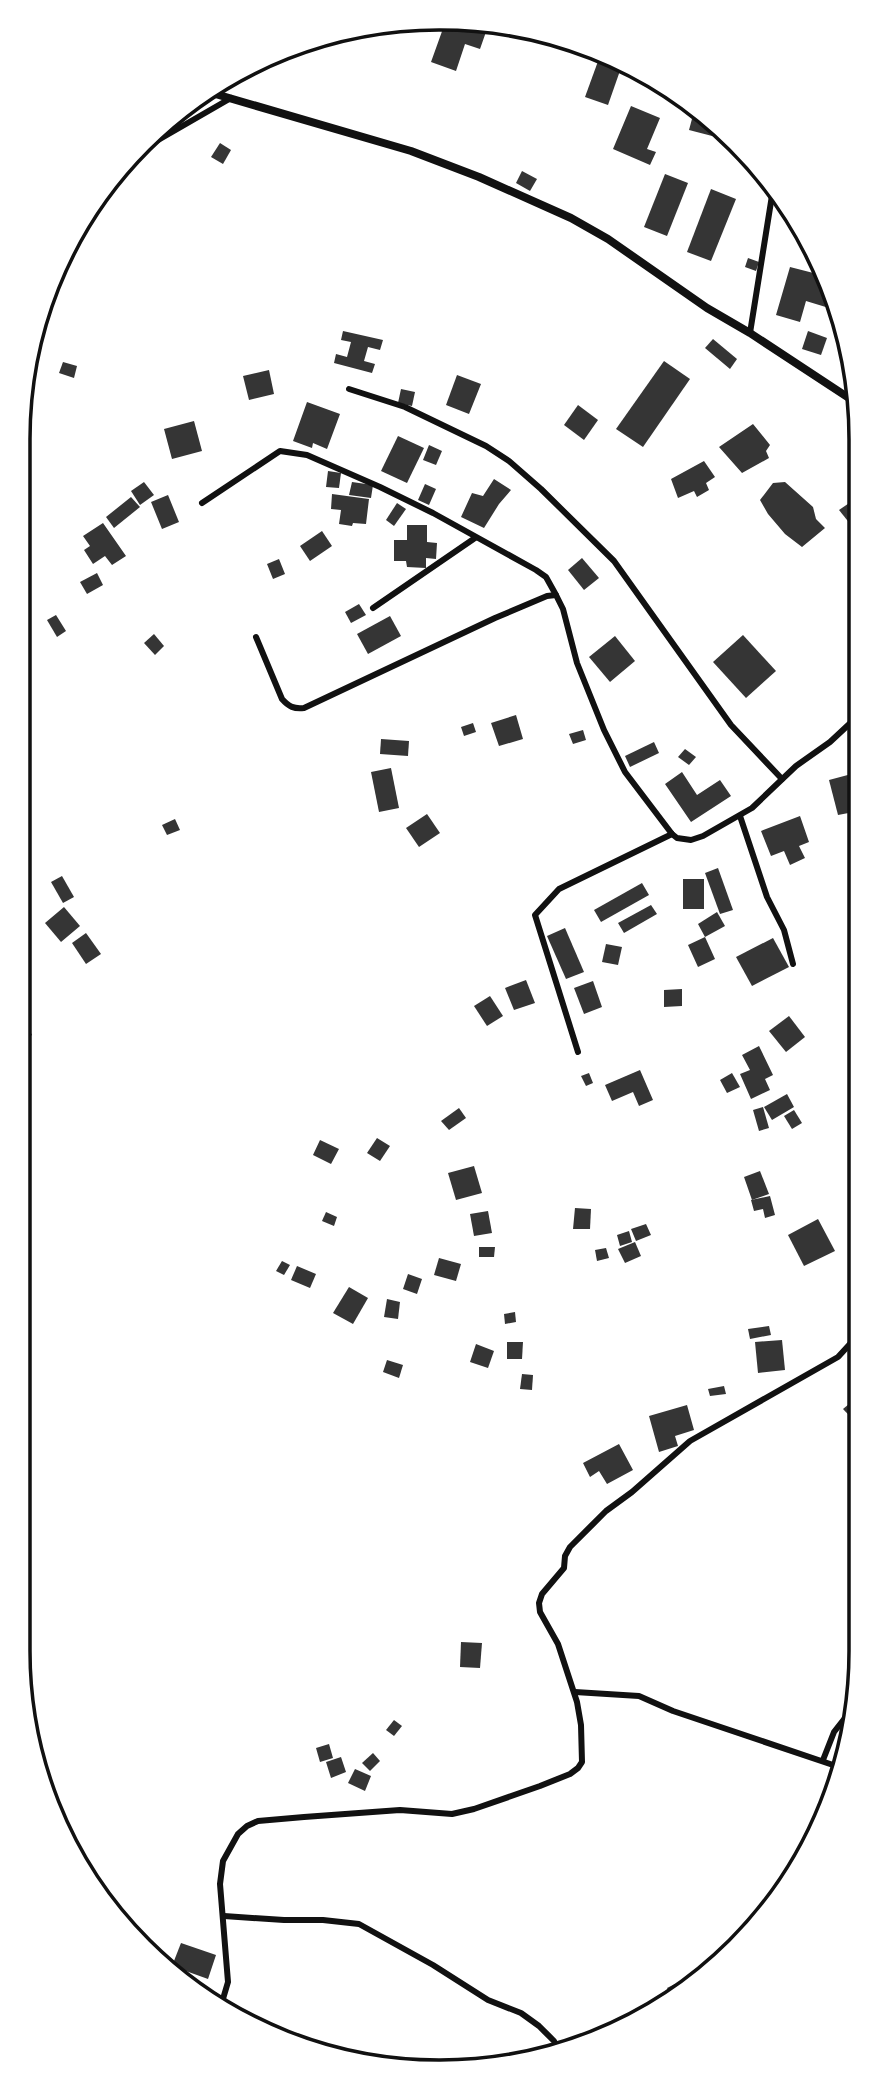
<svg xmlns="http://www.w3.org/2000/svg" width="879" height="2090" font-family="Inter,sans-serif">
<rect width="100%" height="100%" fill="#fff"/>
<g fill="#353535">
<polygon points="445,23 487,29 480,49 465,44 456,71 431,62"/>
<polygon points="601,53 622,65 608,105 585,97"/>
<polygon points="696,104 719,127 716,137 689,130"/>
<polygon points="631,106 660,118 647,149 656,152 650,165 613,149"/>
<polygon points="220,143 231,150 223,164 211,157"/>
<polygon points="522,171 537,179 530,191 516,183"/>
<polygon points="665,174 688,183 667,236 644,227"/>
<polygon points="711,189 736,199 711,261 687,252"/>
<polygon points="748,258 759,262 756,271 745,267"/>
<polygon points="790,267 829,277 833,292 829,308 806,301 800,322 776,315"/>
<polygon points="343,331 383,340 380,350 368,347 364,361 375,364 372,373 334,363 336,354 347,357 351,342 341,340"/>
<polygon points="808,331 827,338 821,355 802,349"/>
<polygon points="713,339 737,359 730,369 705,348"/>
<polygon points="664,361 690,379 643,447 616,429"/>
<polygon points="63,362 77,366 74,378 59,373"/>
<polygon points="269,370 274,394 249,400 243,376"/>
<polygon points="457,375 481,384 469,414 446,405"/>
<polygon points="401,389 415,392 412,406 398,403"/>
<polygon points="307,402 340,414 327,449 313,443 312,448 293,441"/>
<polygon points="578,405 598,420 584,440 564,425"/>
<polygon points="194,421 202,451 172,459 164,429"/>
<polygon points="753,424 770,445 766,451 769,458 742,473 719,447"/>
<polygon points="398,436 424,448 407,483 381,471"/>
<polygon points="429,445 442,451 436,465 423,460"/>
<polygon points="704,461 715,477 706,483 709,490 697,497 694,491 678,498 671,479"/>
<polygon points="328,471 341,473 339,488 326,487"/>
<polygon points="494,479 511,490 499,504 484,528 461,517 472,493 483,496"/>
<polygon points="144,482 154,495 140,505 131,491"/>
<polygon points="352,482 373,485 371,498 349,495"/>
<polygon points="785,482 813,507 816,519 825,528 802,547 785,534 768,514 760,500 773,483"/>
<polygon points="425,484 436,489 429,505 418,500"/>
<polygon points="332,494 369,499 366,524 353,523 352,526 339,524 341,510 331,509"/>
<polygon points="168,495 179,522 162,529 151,502"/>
<polygon points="131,497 140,507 114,528 106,517"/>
<polygon points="858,497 858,528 855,530 839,510"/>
<polygon points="397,503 406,509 394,526 386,520"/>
<polygon points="103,523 126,556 112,565 105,556 93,564 84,550 90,546 83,536"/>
<polygon points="407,525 427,525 427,542 437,543 436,559 426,558 426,568 407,567 406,561 394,561 394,540 407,540"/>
<polygon points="322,531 332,546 310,561 300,546"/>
<polygon points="582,558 599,578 584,590 568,570"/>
<polygon points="279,559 285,574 273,579 267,564"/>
<polygon points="97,573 103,585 87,594 80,582"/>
<polygon points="359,604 366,615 351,623 345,612"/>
<polygon points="18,609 27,620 18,629"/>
<polygon points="56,615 66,631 57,637 47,620"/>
<polygon points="390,616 401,636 368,654 357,634"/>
<polygon points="154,634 164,646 155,655 144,643"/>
<polygon points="743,635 776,671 746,698 713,662"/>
<polygon points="615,636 635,661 610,682 589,657"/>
<polygon points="516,715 523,739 499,746 491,723"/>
<polygon points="473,723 476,732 464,736 461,727"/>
<polygon points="583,730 586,740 573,744 569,734"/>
<polygon points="381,739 409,741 408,756 380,754"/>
<polygon points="654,742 659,753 630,767 625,756"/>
<polygon points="685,749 696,757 689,765 678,757"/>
<polygon points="391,768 399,808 379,812 371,772"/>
<polygon points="682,772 697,795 720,780 731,796 691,822 665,784"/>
<polygon points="859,772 859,811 838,815 829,780"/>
<polygon points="427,814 440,833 419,847 406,828"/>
<polygon points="800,816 809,842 799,846 805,858 790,865 784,851 771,856 761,831"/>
<polygon points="175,819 180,830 167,835 162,825"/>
<polygon points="718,868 733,910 720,914 705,873"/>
<polygon points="62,876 74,897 63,903 51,882"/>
<rect x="683" y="879" width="21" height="30"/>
<polygon points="642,883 649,895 601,922 594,910"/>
<polygon points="651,905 657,914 624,933 618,923"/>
<polygon points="64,907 80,926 61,942 45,923"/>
<polygon points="717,912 725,926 705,937 698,924"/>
<polygon points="565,928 584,972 566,979 547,936"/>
<polygon points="86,933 101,954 86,964 72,943"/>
<polygon points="705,937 715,959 698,967 688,945"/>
<polygon points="773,938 789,967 752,986 736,957"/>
<polygon points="606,944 622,947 618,965 602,962"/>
<polygon points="526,980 535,1003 514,1010 505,988"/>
<polygon points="593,981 602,1007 584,1014 574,988"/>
<polygon points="682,989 682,1006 664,1007 664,990"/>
<polygon points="490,996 503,1016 487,1026 474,1006"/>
<polygon points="789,1016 805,1037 786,1052 769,1031"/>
<polygon points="18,1028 32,1034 22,1057 18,1055"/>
<polygon points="759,1046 773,1075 765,1079 770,1090 751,1099 740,1074 750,1070 742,1055"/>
<polygon points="640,1070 653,1100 639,1106 633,1092 612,1101 605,1085"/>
<polygon points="589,1073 593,1083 586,1086 581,1076"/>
<polygon points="732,1073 740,1087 727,1093 720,1080"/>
<polygon points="787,1094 794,1107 772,1120 764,1107"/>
<polygon points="763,1107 769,1128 759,1131 753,1110"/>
<polygon points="459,1108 466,1118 449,1130 441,1121"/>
<polygon points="794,1110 802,1123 792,1129 784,1116"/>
<polygon points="377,1138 390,1146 380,1161 367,1153"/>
<polygon points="320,1140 339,1149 331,1164 313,1155"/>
<polygon points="474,1166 482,1193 456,1200 448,1173"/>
<polygon points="760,1171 769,1194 752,1200 744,1177"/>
<polygon points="770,1196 775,1215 765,1218 763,1209 754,1211 751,1200"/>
<polygon points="860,1206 860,1235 848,1212"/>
<polygon points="575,1208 591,1209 590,1229 573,1229"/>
<polygon points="488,1211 492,1233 474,1236 470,1214"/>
<polygon points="326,1212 337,1217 334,1226 322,1221"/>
<polygon points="818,1219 835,1251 804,1266 788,1235"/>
<polygon points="646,1224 651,1235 636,1241 631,1229"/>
<polygon points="629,1231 632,1242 620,1246 617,1235"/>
<polygon points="635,1242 641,1256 625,1263 618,1249"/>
<polygon points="479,1247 495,1247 494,1257 479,1257"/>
<polygon points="606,1248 609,1258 597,1261 595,1250"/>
<polygon points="439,1258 461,1264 456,1281 434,1275"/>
<polygon points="282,1261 290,1265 284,1275 276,1271"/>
<polygon points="297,1266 316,1274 310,1288 291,1280"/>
<polygon points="408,1274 422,1279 417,1294 403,1289"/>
<polygon points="349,1287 368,1298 353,1324 333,1313"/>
<polygon points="387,1299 400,1302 398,1319 384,1317"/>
<polygon points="515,1312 516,1322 505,1324 504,1314"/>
<polygon points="769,1326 771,1335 750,1339 748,1329"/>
<polygon points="782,1340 785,1370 758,1373 755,1342"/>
<polygon points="507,1342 523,1342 522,1359 507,1359"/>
<polygon points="476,1344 494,1351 488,1368 470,1362"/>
<polygon points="387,1360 403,1365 399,1378 383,1372"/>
<polygon points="522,1374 533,1375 532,1390 520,1389"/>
<polygon points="724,1386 726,1394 710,1396 708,1389"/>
<polygon points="861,1394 861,1428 843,1409"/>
<polygon points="687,1405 694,1430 675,1436 678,1446 659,1452 649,1416"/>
<polygon points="619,1444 633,1470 607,1484 599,1471 590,1477 583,1463"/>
<polygon points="461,1642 482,1643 480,1668 460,1667"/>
<polygon points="394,1720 402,1726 394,1736 386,1730"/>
<polygon points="329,1744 333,1758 320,1762 316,1748"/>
<polygon points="373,1753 380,1761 370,1771 362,1763"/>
<polygon points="341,1757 346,1772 331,1778 326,1762"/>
<polygon points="355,1769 371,1776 365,1791 348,1783"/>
<polygon points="181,1943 216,1955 208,1979 172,1966"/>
<polygon points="675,1984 679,1991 672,1997 667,1988"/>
</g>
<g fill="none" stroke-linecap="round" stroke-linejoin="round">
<g stroke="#111" stroke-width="6">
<polyline points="127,158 231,98"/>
<polyline points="750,333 774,183"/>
<polyline points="349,389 405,407 486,446 509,461 541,489 614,561 731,725 782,779"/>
<polyline points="202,503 280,451 307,455 380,487 433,513 536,570 546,577 556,595"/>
<polyline points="373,608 475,538"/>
<path d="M256 637 282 699C289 707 294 709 304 708L495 618 547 596 556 595 563 609 577 663 604 730 625 772 672 834 677 838 691 840 703 836 752 808 796 766 830 742 859 715"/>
<polyline points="740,816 767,897 784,930 793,964"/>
<polyline points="578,1052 535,915 559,889 672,834"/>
<polyline points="575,1692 639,1696 673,1711 842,1768"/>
<polyline points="823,1760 834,1732 852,1709"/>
<polyline points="224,1916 284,1920 323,1920 359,1924 433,1965 488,2000 521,2013 539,2026 554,2041 558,2051"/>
<polyline points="220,2009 228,1982 220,1884 223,1861 238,1834 247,1826 258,1821 304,1817 400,1810 452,1814 474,1809 540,1786 570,1774 578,1768 582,1762 581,1725 577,1702 558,1644 540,1612 539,1603 542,1594 564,1568 565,1556 570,1547 606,1511 632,1492 690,1441 838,1357 861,1332"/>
</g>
<polyline stroke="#111" stroke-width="8" points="212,93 411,151 479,177 571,218 608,239 707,308 750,333 858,404"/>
</g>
<path d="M0 0H879V2090H0ZM439 30H440A409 409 0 0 1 849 439V1651A409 409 0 0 1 440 2060H439A409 409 0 0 1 30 1651V439A409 409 0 0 1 439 30Z" fill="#fff" fill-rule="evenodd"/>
<path fill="none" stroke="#111" stroke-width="3.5" d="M439 30H440A409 409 0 0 1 849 439V1651A409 409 0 0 1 440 2060H439A409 409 0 0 1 30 1651V439A409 409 0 0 1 439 30Z"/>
</svg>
